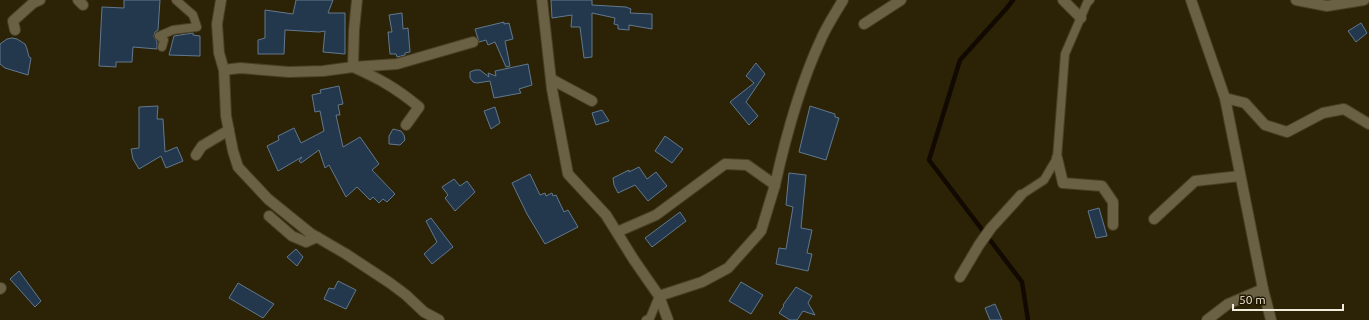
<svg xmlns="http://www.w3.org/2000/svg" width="1369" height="320" font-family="Ubuntu,sans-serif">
<rect width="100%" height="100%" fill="#2c2307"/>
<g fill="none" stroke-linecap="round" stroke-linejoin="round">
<polyline stroke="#120a00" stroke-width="4.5" points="1013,0 1006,9 960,60 929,160 1022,282 1028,320"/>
</g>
<g fill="#23384c" stroke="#61788e">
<polygon points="124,0 160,0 158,30 155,32 154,36 157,42 157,49 133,47 132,62 116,62 116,67 99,66 102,7 124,8"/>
<polygon points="296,0 333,0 328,13 345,13 345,54 323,52 325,31 319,32 285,30 284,54 258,54 258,40 265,38 265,10 293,14"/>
<polygon points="551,0 592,0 592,5 626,7 631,9 630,13 652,14 652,29 629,25 629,30 618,29 618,25 614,24 615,18 592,13 592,57 584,58 580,27 571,27 572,15 552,18"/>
<polygon points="402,13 403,29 408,28 410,52 405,53 405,55 397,57 396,54 390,54 388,32 392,32 389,15"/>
<polygon points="504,22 504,24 509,23 513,39 505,41 510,66 506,67 495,42 488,45 486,40 479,42 475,29"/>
<polygon points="1361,23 1367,33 1356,42 1348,31"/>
<polygon points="193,33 193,35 200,36 200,56 169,55 174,36"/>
<polygon points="12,38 17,39 25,44 27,49 29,57 31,58 28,75 5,68 0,64 0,44 7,39"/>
<polygon points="756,63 765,74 746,102 758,116 749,125 730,102 754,83 746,76"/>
<polygon points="528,64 532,85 519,89 521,93 494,98 490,81 477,83 473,82 470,78 470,72 475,70 480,70 489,77 488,73 496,76 495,71"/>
<polygon points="339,86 343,104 338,105 340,115 336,115 343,147 360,137 379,164 372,170 395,194 387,202 383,199 379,203 373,197 370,200 357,187 346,197 329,165 325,168 319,150 301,163 299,161 302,157 278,171 267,146 279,140 278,136 294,128 301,143 324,131 320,111 315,112 312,95 321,93 320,90"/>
<polygon points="158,106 157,119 163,119 165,152 177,147 183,161 166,168 161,156 139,169 133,159 131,149 139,148 139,107"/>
<polygon points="810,106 835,114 835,117 839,118 826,160 799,152"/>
<polygon points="495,107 500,123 491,129 484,111"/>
<polygon points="602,110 609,121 596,125 592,113"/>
<polygon points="393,129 401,131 404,135 405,140 400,145 389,144 389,136"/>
<polygon points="665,136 683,149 672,163 655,151"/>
<polygon points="639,167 647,179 656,172 667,186 648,201 635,185 618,193 614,185 613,178 629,170 629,172"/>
<polygon points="789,173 806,175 801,228 812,230 807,253 812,254 808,271 776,264 779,248 786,249 793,207 786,205"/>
<polygon points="530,174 540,195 545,193 546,196 552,193 553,196 556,195 564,212 568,210 578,227 545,244 527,214 512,183"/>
<polygon points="454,179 460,186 467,181 475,192 455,211 445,198 448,195 442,187"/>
<polygon points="1099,208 1107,236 1096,238 1088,211"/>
<polygon points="680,212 686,221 652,247 645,238"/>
<polygon points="431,218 453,247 432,264 424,254 437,242 426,221"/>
<polygon points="296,249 303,257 297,266 287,257"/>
<polygon points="19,271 41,301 35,307 10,279"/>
<polygon points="338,281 356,290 346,309 324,299 329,288 334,289"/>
<polygon points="741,282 763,295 751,314 729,301"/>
<polygon points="238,283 274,304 263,318 229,298"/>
<polygon points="796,287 812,296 808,303 815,315 803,311 797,320 790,320 779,313 784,306 783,305"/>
<polygon points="995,304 1002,320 990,320 985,308"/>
</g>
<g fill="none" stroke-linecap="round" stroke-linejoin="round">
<g stroke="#483f25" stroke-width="10">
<g id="service">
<polyline points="162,47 164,40 159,36 173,30 197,27 193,15 176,0"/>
<polyline points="1021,195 1044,180 1057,158 1065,54 1087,3 1090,0"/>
<polyline points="646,320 650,318 659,296"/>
</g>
</g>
<g stroke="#483f25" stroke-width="12">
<g id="minor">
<polyline points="78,0 83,5"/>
<polyline points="221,0 217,24 219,53 224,70 240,68 289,72 323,71 353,67 397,64 473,42"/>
<path d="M357 0 354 30 353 67C380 79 396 88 419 107L406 125"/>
<polyline points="542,0 552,89 568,174 606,215 634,260 659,296 668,320"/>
<polyline points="1063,0 1081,18"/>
<polyline points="1191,0 1225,98 1263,289 1271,320"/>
<polyline points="1296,0 1327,6 1364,0"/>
<polyline points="864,24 901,0"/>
<polyline points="15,30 13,21 33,3 40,0"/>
<polyline points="224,70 226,116 233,151 238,167 268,199 310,233 346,254 390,283 406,295 424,312 439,320"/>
<polyline points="551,79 592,101"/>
<polyline points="1225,98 1245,103 1265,125 1287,132 1323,113 1344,109 1369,124"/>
<polyline points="196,155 202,146 229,130"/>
<polyline points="1057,158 1063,183 1102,186 1113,202 1113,225"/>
<polyline points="269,216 292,236 306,242 317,237"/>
<polyline points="1154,219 1195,181 1240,176"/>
<path d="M617 232 656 215 725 164 747 165 775 185C786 135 800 84 822 37 828 24 836 12 843 0"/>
<polyline points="960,277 979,245 991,228 1021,195"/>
<polyline points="0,289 1,288"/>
<polyline points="659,296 702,282 728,268 761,231 775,185"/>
<polyline points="1207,320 1228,304 1263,289"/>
</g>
</g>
<use href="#service" stroke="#6a6043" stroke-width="8"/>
<use href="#minor" stroke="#6a6043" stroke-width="10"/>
</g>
<path d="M1233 304v6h110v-6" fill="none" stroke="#f2ecdc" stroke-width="2"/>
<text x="1239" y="304" font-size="12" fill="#f2ecdc" stroke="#231901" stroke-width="3" paint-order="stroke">50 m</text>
</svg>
